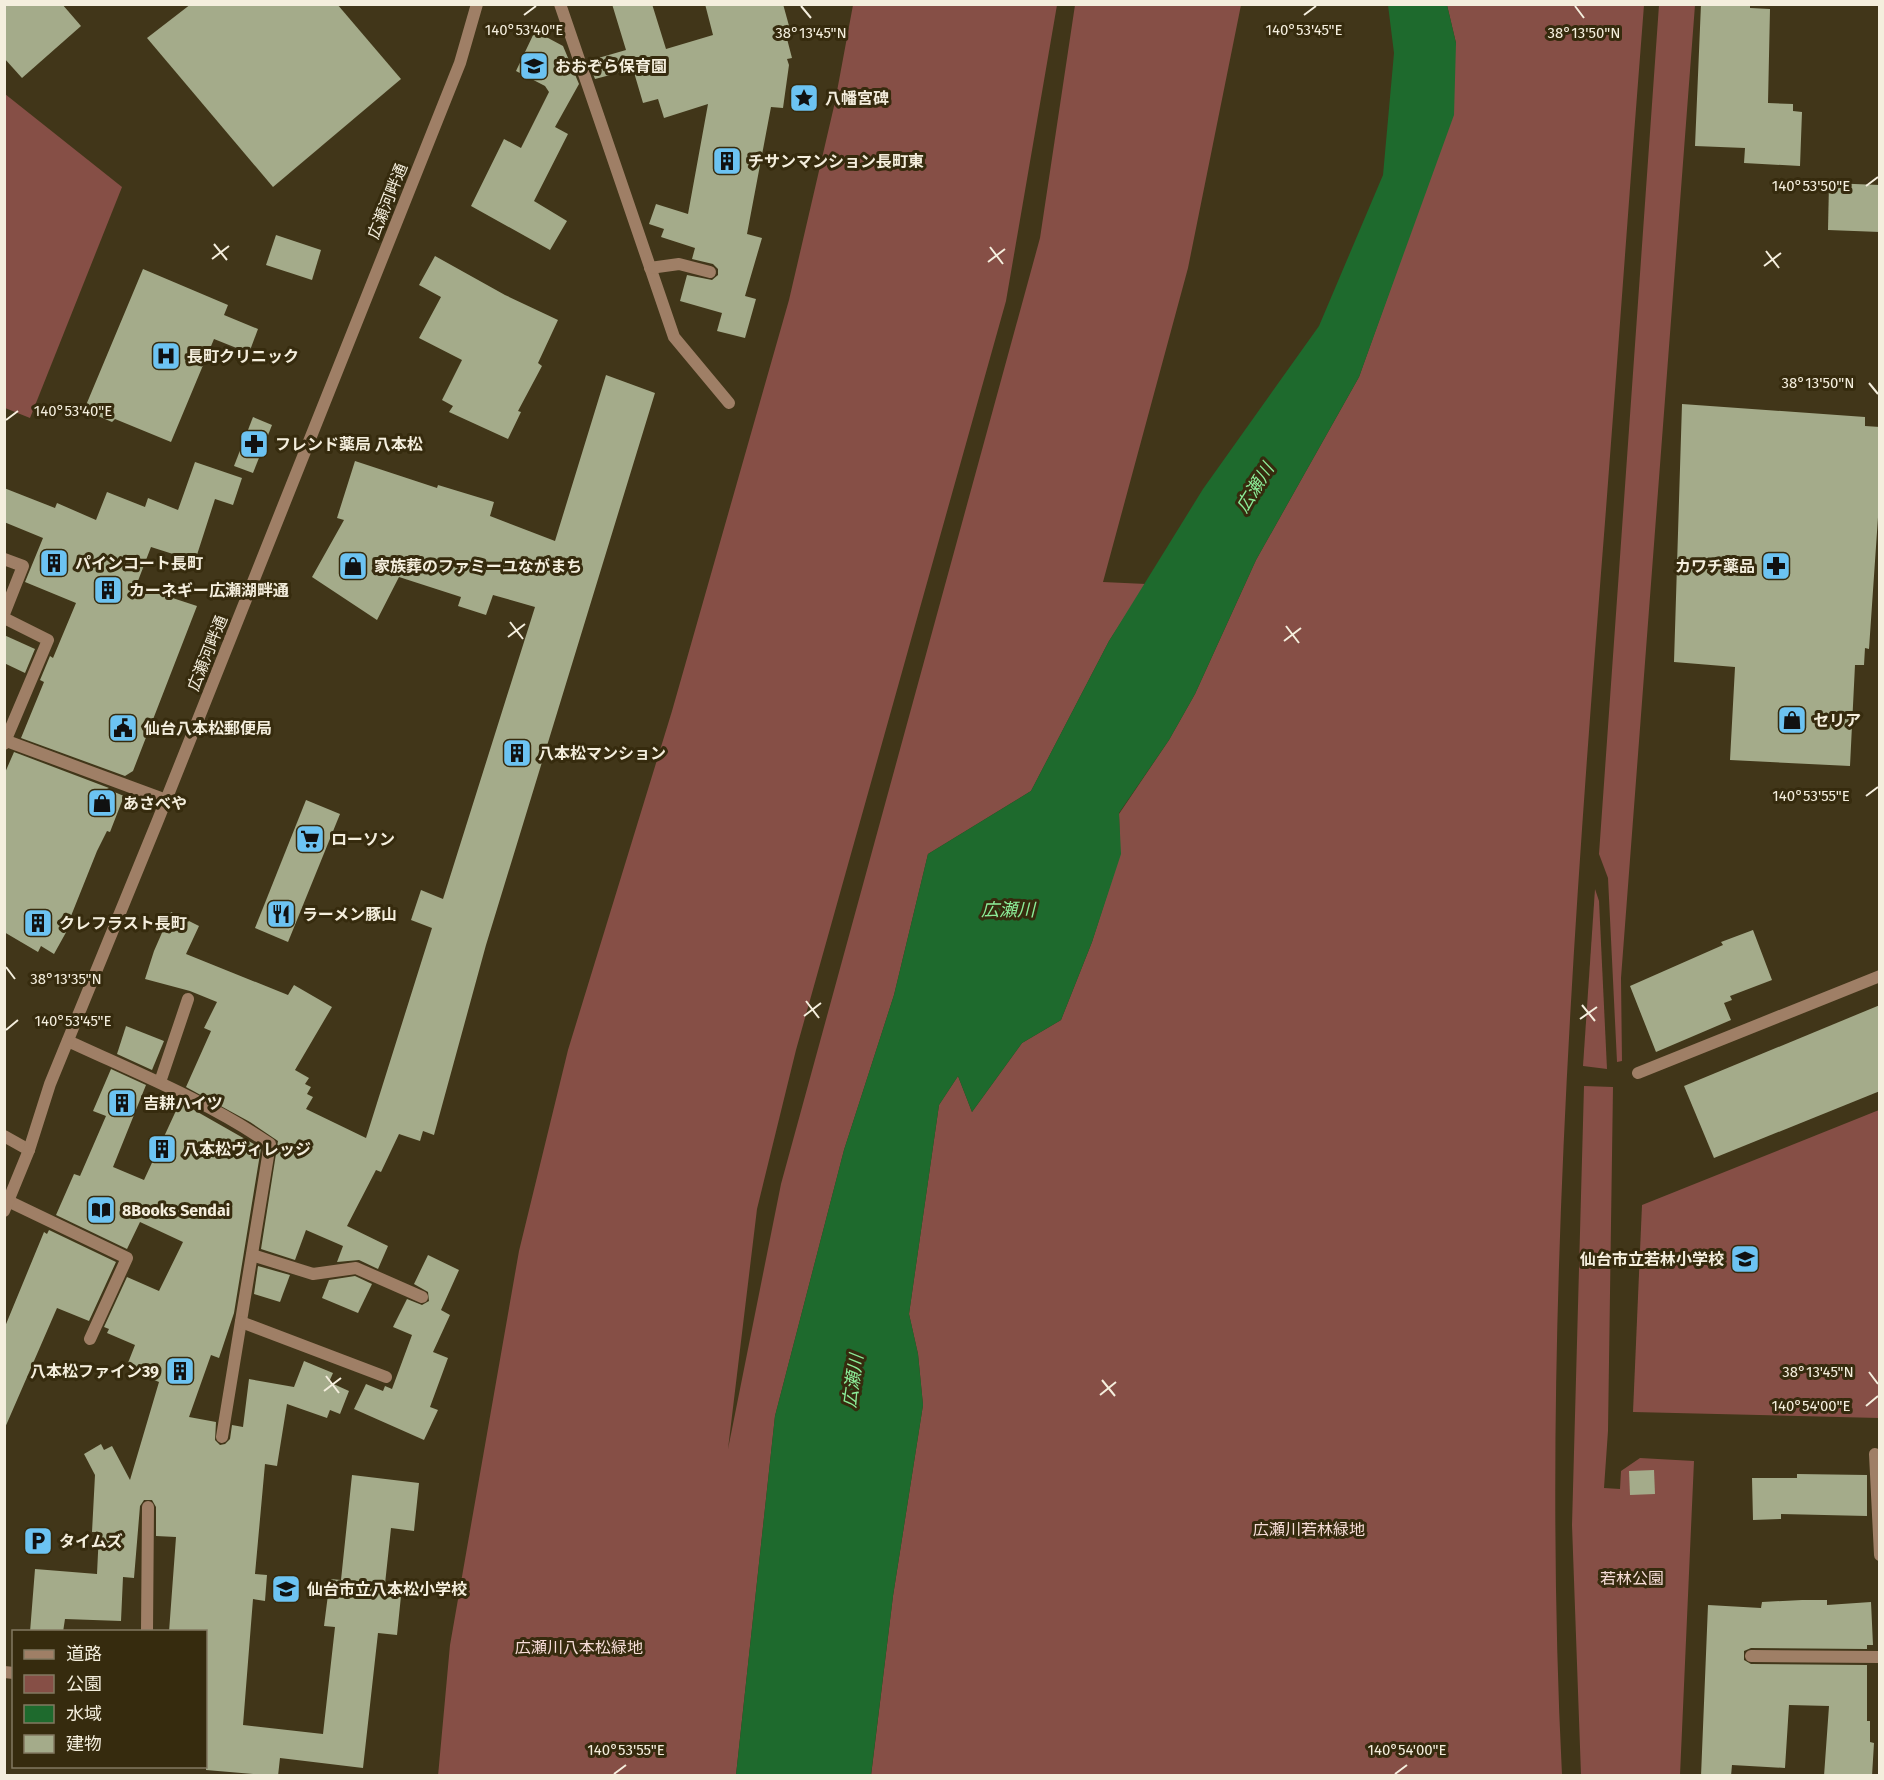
<svg xmlns="http://www.w3.org/2000/svg" width="1884" height="1780" font-family="'Fira Sans','Noto Sans JP',sans-serif">
<rect width="100%" height="100%" fill="#413619"/>
<g fill="#864f46">
<polygon points="853,5 1057,5 1006,301 796,1050 757,1209 728,1449 781,1184 1040,238 1075,5 1241,5 1188,268 1103,582 1146,584 1109,641 1031,791 928,854 894,995 844,1150 775,1416 736,1775 438,1776 450,1645 519,1251 568,1050 672,711 789,300 835,102"/>
<path d="M1447 5H1644C1629 194 1616 384 1601 573 1570 973 1542 1374 1562 1775L871 1776 893 1596 923 1405 918 1354 909 1314 939 1105 958 1076 972 1112 1022 1043 1061 1020 1092 942 1120 854 1119 814 1169 740 1195 694 1256 560 1359 377 1396 273 1456 43Z"/>
<polygon points="1659,5 1695,5 1621,978 1622,1061 1617,1062 1608,878 1599,854"/>
<polygon points="5,94 122,187 30,418 5,408"/>
<polygon points="1595,889 1599,901 1607,1069 1583,1066"/>
<polygon points="1584,1086 1613,1087 1608,1431 1604,1488 1620,1489 1621,1471 1640,1458 1694,1461 1680,1775 1581,1775 1572,1525"/>
<polygon points="1879,1110 1879,1418 1633,1412 1642,1205"/>
</g>
<polygon fill="#1e6a2d" points="1388,5 1447,5 1456,43 1454,115 1359,377 1256,560 1195,694 1169,740 1119,813 1121,854 1092,942 1061,1020 1022,1043 972,1112 958,1076 939,1105 909,1314 918,1354 923,1405 893,1596 871,1775 736,1775 775,1416 844,1150 894,995 928,854 1031,791 1109,641 1203,489 1319,326 1383,175 1394,53"/>
<g fill="#a4ab8a">
<polygon points="4,4 62,4 81,26 22,78 4,58"/>
<polygon points="191,4 337,4 401,79 273,187 147,38"/>
<polygon points="612,4 652,4 666,49 713,35 705,4 783,4 791,33 786,35 792,58 787,59 789,65 783,108 771,107 747,234 762,238 745,296 756,299 745,338 717,331 722,313 680,301 687,275 712,280 718,275 718,269 713,264 692,259 695,248 661,237 664,229 649,224 656,204 688,214 708,104 664,118 658,99 643,103 633,69 595,79 588,61 626,50"/>
<polygon points="1701,4 1750,4 1750,8 1770,9 1768,103 1793,104 1793,111 1802,112 1800,166 1744,163 1745,148 1695,146"/>
<polygon points="535,31 563,46 579,84 555,127 568,134 534,201 567,221 550,250 471,206 504,139 521,148 549,92 545,86 516,71"/>
<polygon points="1829,183 1880,185 1880,232 1828,230"/>
<polygon points="276,235 321,250 312,280 266,265"/>
<polygon points="435,256 505,295 558,320 538,363 542,366 518,411 521,412 508,439 449,412 453,406 442,400 462,360 419,338 441,297 419,285"/>
<polygon points="143,269 228,305 224,315 258,329 249,353 214,339 171,442 115,419 112,422 84,410"/>
<polygon points="606,375 655,393 486,945 434,1135 423,1131 420,1141 399,1134 381,1172 376,1170 347,1226 388,1246 378,1269 359,1260 337,1262 343,1246 306,1230 295,1260 261,1249 278,1141 250,1122 186,1087 211,1031 204,1028 217,1002 190,991 145,979 154,951 171,912 199,926 186,954 288,995 294,985 332,1007 295,1070 309,1078 305,1084 311,1087 307,1094 313,1097 306,1109 366,1138 432,928 411,920 421,890 443,899 535,607 493,595 486,615 458,606 461,597 399,577 377,620 312,577 344,520 337,518 355,461 437,488 438,485 494,502 490,516 555,541"/>
<polygon points="1682,404 1865,417 1865,426 1880,427 1880,488 1869,649 1865,648 1864,665 1855,665 1850,766 1730,760 1735,667 1674,662"/>
<polygon points="253,417 272,425 253,473 234,466"/>
<polygon points="195,462 242,478 233,505 215,499 195,561 151,547 136,586 197,606 133,771 125,776 21,738 44,682 40,680 50,656 53,658 76,603 25,582 43,538 4,522 4,488 55,508 57,503 96,520 107,492 145,507 148,498 178,510"/>
<polygon points="4,635 35,649 25,673 4,663"/>
<polygon points="14,752 109,788 107,789 124,796 110,832 107,831 97,851 67,926 69,927 54,954 41,946 38,952 4,932 4,775"/>
<polygon points="306,800 340,814 288,942 255,928"/>
<polygon points="1753,930 1772,980 1730,996 1732,1000 1724,1003 1731,1020 1656,1052 1630,986 1723,945 1721,942"/>
<polygon points="1880,1005 1880,1091 1714,1158 1684,1086"/>
<polygon points="126,1026 164,1041 152,1070 117,1054"/>
<polygon points="111,1069 146,1085 113,1167 144,1180 180,1102 261,1148 234,1313 219,1358 211,1355 189,1417 216,1422 215,1440 220,1445 225,1444 230,1439 232,1425 243,1427 249,1379 294,1387 304,1361 333,1373 329,1382 349,1391 340,1414 330,1410 327,1418 287,1404 277,1466 265,1464 255,1574 267,1575 265,1601 253,1599 243,1725 323,1734 335,1627 324,1626 330,1579 341,1580 352,1475 419,1483 414,1531 391,1528 385,1584 402,1586 397,1635 378,1633 363,1768 280,1758 278,1776 206,1770 206,1632 169,1632 176,1537 156,1536 156,1507 152,1500 144,1500 140,1506 134,1578 123,1577 121,1621 65,1619 63,1632 30,1632 35,1569 97,1574 99,1532 92,1532 95,1475 84,1454 101,1444 104,1450 112,1446 130,1480 159,1382 126,1368 135,1345 107,1333 109,1329 104,1327 127,1277 159,1291 183,1242 140,1222 127,1249 56,1215 74,1174 80,1176 106,1116 93,1111"/>
<polygon points="49,1230 116,1262 89,1321 57,1308 4,1430 4,1329 44,1232 47,1234"/>
<polygon points="428,1255 459,1270 441,1310 450,1315 433,1352 448,1358 430,1407 438,1410 424,1440 354,1409 366,1384 383,1391 385,1386 392,1389 412,1335 393,1327 407,1299 422,1305 429,1301 428,1292 414,1284"/>
<polygon points="258,1266 290,1275 280,1302 254,1294"/>
<polygon points="355,1276 372,1284 358,1313 322,1298 329,1280"/>
<polygon points="1654,1470 1655,1494 1630,1495 1629,1471"/>
<polygon points="1797,1474 1867,1475 1867,1516 1781,1514 1781,1519 1753,1520 1752,1478 1797,1478"/>
<polygon points="1802,1600 1827,1600 1827,1605 1871,1602 1873,1645 1867,1645 1867,1649 1751,1648 1744,1651 1744,1660 1751,1664 1867,1665 1867,1721 1870,1721 1870,1742 1874,1743 1872,1776 1824,1776 1829,1706 1789,1705 1785,1768 1732,1765 1731,1776 1701,1776 1708,1605 1761,1608 1762,1602"/>
</g>
<g fill="none" stroke-linecap="round" stroke-linejoin="round">
<g stroke="#9f7f66" stroke-width="12">
<polyline points="560,4 674,337 729,403"/>
<polyline points="650,268 679,264 710,272"/>
<polyline points="4,559 23,566 4,614"/>
<polyline points="4,618 48,640 4,744"/>
<polyline points="4,740 166,800"/>
<path d="M68 1041C137 1073 207 1101 270 1144L222 1437"/>
<polyline points="1638,1073 1880,976"/>
<polyline points="160,1082 188,999"/>
<polyline points="8,1201 127,1258 90,1339"/>
<polyline points="252,1255 313,1274 356,1268 422,1297"/>
<polyline points="241,1322 386,1377"/>
<polyline points="1875,1454 1880,1555"/>
<polyline points="147,1632 148,1507"/>
<polyline points="1751,1656 1880,1657"/>
<polyline points="4,1672 14,1673"/>
</g>
<g stroke="#9f7f66" stroke-width="12">
<polyline points="4,1136 29,1150"/>
<polyline points="4,1211 29,1150 50,1084 158,820 460,63 477,4"/>
</g>
</g>
<path fill="none" stroke="#f4eedd" stroke-width="2" d="M801 6 811 18M1575 6 1584 18M524 15 536 6M1304 15 1316 6M1866 186 1878 177M214 244 227 260M990 247 1003 264M1766 251 1779 268M212 259 229 246M988 262 1005 249M1764 266 1781 253M1869 383 1878 394M6 420 18 411M510 622 523 639M1286 626 1299 643M508 637 525 624M1284 641 1301 628M1866 796 1878 787M6 967 15 979M806 1001 819 1018M1582 1005 1595 1021M804 1016 821 1003M1580 1019 1597 1007M6 1030 18 1020M1869 1372 1878 1384M326 1376 339 1393M1102 1380 1115 1396M324 1391 341 1378M1100 1395 1116 1382M1866 1406 1878 1396M614 1774 626 1765M1395 1774 1407 1765"/>
<defs>
<g id="school-square" transform="scale(1.5)"><rect x="-9" y="-9" width="18" height="18" rx="4" fill="#6cc3f2" stroke="#362b0e"/><path d="M0-5L7-2L0 1L-7-2ZM-4 1L0 2.5L4 1V4Q0 6-4 4Z" fill="#111"/></g>
<g id="sight-square" transform="scale(1.5)"><rect x="-9" y="-9" width="18" height="18" rx="4" fill="#6cc3f2" stroke="#362b0e"/><path d="M0-6L1.8-2.2L6-1.7L2.9 1.2L3.7 5.4L0 3.3L-3.7 5.4L-2.9 1.2L-6-1.7L-1.8-2.2Z" fill="#111"/></g>
<g id="building-square" transform="scale(1.5)"><rect x="-9" y="-9" width="18" height="18" rx="4" fill="#6cc3f2" stroke="#362b0e"/><path d="M-4-6H4V6H1V3H-1V6H-4ZM-2.5-4.3h1.7v1.8h-1.7ZM.8-4.3h1.7v1.8H.8ZM-2.5-1h1.7V.8h-1.7ZM.8-1h1.7V.8H.8Z" fill="#111"/></g>
<g id="hospital-square" transform="scale(1.5)"><rect x="-9" y="-9" width="18" height="18" rx="4" fill="#6cc3f2" stroke="#362b0e"/><path d="M-5-5h3v3.5h4V-5h3V5h-3V1.5h-4V5h-3Z" fill="#111"/></g>
<g id="pharmacy-square" transform="scale(1.5)"><rect x="-9" y="-9" width="18" height="18" rx="4" fill="#6cc3f2" stroke="#362b0e"/><path d="M-2-6h4v4h4v4h-4v4h-4v-4h-4v-4h4Z" fill="#111"/></g>
<g id="shop-square" transform="scale(1.5)"><rect x="-9" y="-9" width="18" height="18" rx="4" fill="#6cc3f2" stroke="#362b0e"/><path d="M-5-2.5h2.3a2.7 3.5 0 0 1 5.4 0H5L5.5 6h-11ZM-1.5-2.5h3a1.5 2.3 0 0 0-3 0Z" fill="#111"/></g>
<g id="civic-square" transform="scale(1.5)"><rect x="-9" y="-9" width="18" height="18" rx="4" fill="#6cc3f2" stroke="#362b0e"/><path d="M-.6-6.5H3V-4.5H.6V-3L4-1V1h2V6H-6V1h2V-1L-.6-3ZM-1.2 2.5V6h2.4V2.5Z" fill="#111"/></g>
<g id="supermarket-square" transform="scale(1.5)"><rect x="-9" y="-9" width="18" height="18" rx="4" fill="#6cc3f2" stroke="#362b0e"/><path d="M-6-5.5h2.5l.6 2H6L4.5 2H-2.5L-4.4-4H-6ZM-1.5 3.2a1.3 1.3 0 1 0 .1 0ZM3 3.2a1.3 1.3 0 1 0 .1 0Z" fill="#111"/></g>
<g id="restaurant-square" transform="scale(1.5)"><rect x="-9" y="-9" width="18" height="18" rx="4" fill="#6cc3f2" stroke="#362b0e"/><path d="M-5-6h1v4h1v-4h1v4h1v-4h1v5L-1.5 .5V6h-2V.5L-5-1ZM5-6V6H3V1.5H1.5Q1.5-4 5-6Z" fill="#111"/></g>
<g id="library-square" transform="scale(1.5)"><rect x="-9" y="-9" width="18" height="18" rx="4" fill="#6cc3f2" stroke="#362b0e"/><path d="M-6-4Q-3-5.5-.7-3.5V5Q-3 3-6 4ZM6-4Q3-5.5 .7-3.5V5Q3 3 6 4Z" fill="#111"/></g>
<g id="parking-square" transform="scale(1.5)"><rect x="-9" y="-9" width="18" height="18" rx="4" fill="#6cc3f2" stroke="#362b0e"/><path d="M-3.5-5.5H1a3.5 3.5 0 0 1 0 7H-1V5.5H-3.5ZM-1-3.4V-.6H.8a1.4 1.4 0 0 0 0-2.8Z" fill="#111"/></g>
</defs>
<g fill-rule="evenodd">
<use href="#school-square" x="534" y="66"/>
<use href="#sight-square" x="804" y="98"/>
<use href="#building-square" x="727" y="161"/>
<use href="#hospital-square" x="166" y="356"/>
<use href="#pharmacy-square" x="254" y="444"/>
<use href="#building-square" x="54" y="563"/>
<use href="#shop-square" x="353" y="566"/>
<use href="#pharmacy-square" x="1776" y="566"/>
<use href="#building-square" x="108" y="590"/>
<use href="#shop-square" x="1792" y="720"/>
<use href="#civic-square" x="123" y="728"/>
<use href="#building-square" x="517" y="753"/>
<use href="#shop-square" x="102" y="803"/>
<use href="#supermarket-square" x="310" y="839"/>
<use href="#restaurant-square" x="281" y="914"/>
<use href="#building-square" x="38" y="923"/>
<use href="#building-square" x="122" y="1103"/>
<use href="#building-square" x="162" y="1149"/>
<use href="#library-square" x="101" y="1210"/>
<use href="#school-square" x="1745" y="1259"/>
<use href="#building-square" x="180" y="1371"/>
<use href="#parking-square" x="38" y="1541"/>
<use href="#school-square" x="286" y="1589"/>
</g>
<g text-anchor="middle" stroke-width="6" stroke-linejoin="round" paint-order="stroke">
<g font-size="16" font-weight="bold" fill="#f4eedd" stroke="#362b0e" text-anchor="start">
<text x="555" y="72">おおぞら保育園</text>
<text x="825" y="104">八幡宮碑</text>
<text x="748" y="167">チサンマンション長町東</text>
<text x="187" y="362">長町クリニック</text>
<text x="275" y="450">フレンド薬局 八本松</text>
<text x="75" y="569">パインコート長町</text>
<text x="374" y="572">家族葬のファミーユながまち</text>
<text x="1755" y="572" text-anchor="end">カワチ薬品</text>
<text x="129" y="596">カーネギー広瀬湖畔通</text>
<text x="1813" y="726">セリア</text>
<text x="144" y="734">仙台八本松郵便局</text>
<text x="538" y="759">八本松マンション</text>
<text x="123" y="809">あさべや</text>
<text x="331" y="845">ローソン</text>
<text x="302" y="920">ラーメン豚山</text>
<text x="59" y="929">クレフラスト長町</text>
<text x="143" y="1109">吉耕ハイツ</text>
<text x="183" y="1155">八本松ヴィレッジ</text>
<text x="122" y="1216">8Books Sendai</text>
<text x="1724" y="1265" text-anchor="end">仙台市立若林小学校</text>
<text x="159" y="1377" text-anchor="end">八本松ファイン39</text>
<text x="59" y="1547">タイムズ</text>
<text x="307" y="1595">仙台市立八本松小学校</text>
</g>
<g font-size="16" fill="#f4eedd" stroke="#362b0e">
<text transform="translate(387 201) rotate(-68)" y="6">広瀬河畔通</text>
<text transform="translate(207 653) rotate(-68)" y="6">広瀬河畔通</text>
</g>
<g font-size="16" fill="#f7ddd8" stroke="#362b0e">
<text x="1309" y="1535">広瀬川若林緑地</text>
<text x="1632" y="1584">若林公園</text>
<text x="579" y="1653">広瀬川八本松緑地</text>
</g>
<g font-size="18" font-style="italic" fill="#8ced98" stroke="#362b0e">
<text transform="translate(1255 488) rotate(-58)" y="6">広瀬川</text>
<text x="1008" y="916">広瀬川</text>
<text transform="translate(853 1381) rotate(-82)" y="6">広瀬川</text>
</g>
</g>
<g font-size="15" text-anchor="middle" fill="#f4eedd" stroke="#362b0e" stroke-width="6" stroke-linejoin="round" paint-order="stroke">
<text x="524" y="35">140°53'40"E</text>
<text x="1304" y="35">140°53'45"E</text>
<text x="811" y="38">38°13'45"N</text>
<text x="1584" y="38">38°13'50"N</text>
<text x="1811" y="191">140°53'50"E</text>
<text x="1818" y="388">38°13'50"N</text>
<text x="73" y="416">140°53'40"E</text>
<text x="1811" y="801">140°53'55"E</text>
<text x="66" y="984">38°13'35"N</text>
<text x="73" y="1026">140°53'45"E</text>
<text x="1818" y="1377">38°13'45"N</text>
<text x="1811" y="1411">140°54'00"E</text>
<text x="626" y="1755">140°53'55"E</text>
<text x="1407" y="1755">140°54'00"E</text>
</g>
<rect width="1884" height="1780" fill="none" stroke="#f4eedd" stroke-width="12"/>
<rect x="12" y="1630" width="195" height="138" fill="#362b0e" stroke="#827961" stroke-width="1.5"/>
<rect x="24" y="1650" width="30" height="9" fill="#9f7f66" stroke="#827961" stroke-width="1.5"/>
<text x="66" y="1660" font-size="18" fill="#f4eedd">道路</text>
<rect x="24" y="1675" width="30" height="18" fill="#864f46" stroke="#827961" stroke-width="1.5"/>
<text x="66" y="1690" font-size="18" fill="#f4eedd">公園</text>
<rect x="24" y="1705" width="30" height="18" fill="#1e6a2d" stroke="#827961" stroke-width="1.5"/>
<text x="66" y="1720" font-size="18" fill="#f4eedd">水域</text>
<rect x="24" y="1735" width="30" height="18" fill="#a4ab8a" stroke="#827961" stroke-width="1.5"/>
<text x="66" y="1750" font-size="18" fill="#f4eedd">建物</text>
</svg>
